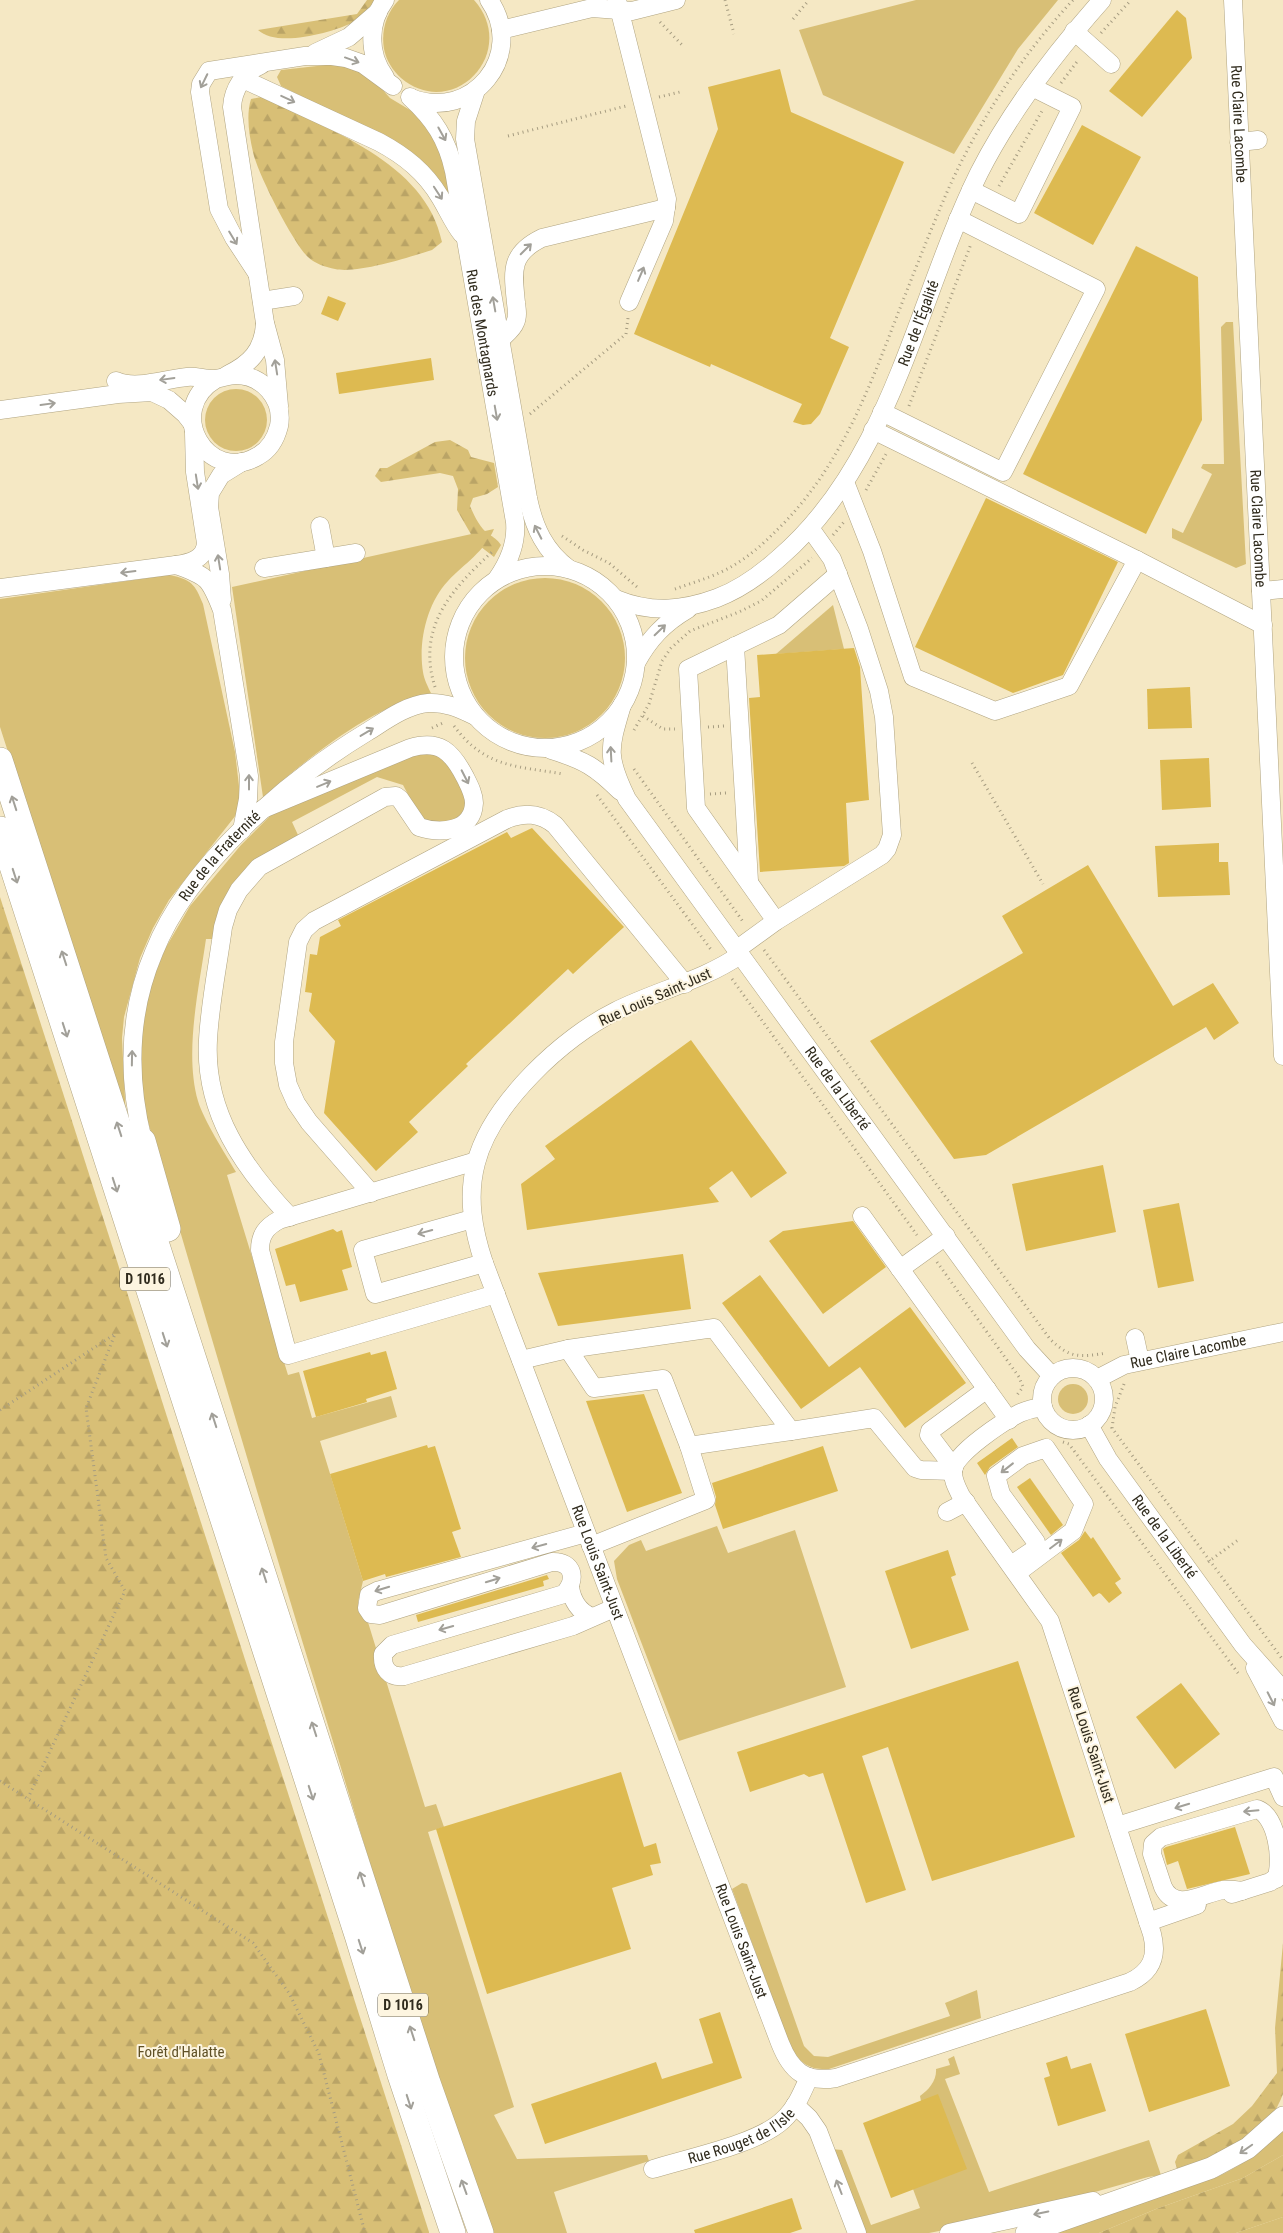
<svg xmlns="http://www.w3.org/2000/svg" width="1283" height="2233" font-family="'Roboto Condensed',sans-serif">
<defs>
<pattern id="forest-firs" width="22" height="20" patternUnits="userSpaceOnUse" patternTransform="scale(1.25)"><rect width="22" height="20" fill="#d8bf76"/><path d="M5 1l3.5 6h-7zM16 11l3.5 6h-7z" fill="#baa466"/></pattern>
</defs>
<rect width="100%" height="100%" fill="#f5e8c4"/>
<g fill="#d8bf76">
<path d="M399 0H474C520 52 453 122 401 78 393 71 386 60 384 49 381 31 386 13 399 0Z"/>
<polygon points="916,0 1058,0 1018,49 954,154 823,95 799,30"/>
<polygon points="344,63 372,78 390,98 420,116 435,134 454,202 399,145 281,86 277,77 281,70"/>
<polygon points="1226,322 1233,322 1246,564 1236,568 1172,538 1172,528 1183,533 1212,474 1201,468 1203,464 1224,464 1221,327"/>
<circle cx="236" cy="420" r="31"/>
<path d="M494 529C485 551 464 564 448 581 427 603 418 642 423 672 424 679 428 687 431 693 373 705 307 759 263 797L232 587Z"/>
<path d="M169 575C191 579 195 584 203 604L235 752 241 803 236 815 169 900 153 928 140 958 124 1017 122 1038 126 1119 0 727V599Z"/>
<circle cx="545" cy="658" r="80"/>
<polygon points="833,605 844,649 776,654"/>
<path d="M428 750 445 758 463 786 466 805 461 816 453 822 422 821 403 785 377 777 292 822 298 835C272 851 242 865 227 894 220 907 218 924 214 939H206C199 988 184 1053 198 1101 204 1121 225 1153 236 1172L227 1175 288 1375 299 1372 312 1418 391 1396 397 1417 320 1441 363 1581 358 1602 367 1619 425 1807 436 1804 444 1827 428 1832 514 2107 494 2115 517 2159 647 2155 649 2161 554 2192 567 2233H493C435 2077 386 1917 338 1758 272 1544 209 1330 146 1115L141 1076V1044L145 1010 152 982 165 949 190 906 241 845 273 813Z"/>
<circle cx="1073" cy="1399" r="15"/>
<polygon points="717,1526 728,1553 795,1530 846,1687 679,1741 617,1579 614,1561 629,1545 641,1540 646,1551"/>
<path d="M742 1883 747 1884 804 2046 814 2056 828 2057 950 2016 945 2003 977 1990 981 2018 829 2069C810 2070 801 2064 791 2048L732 1889Z"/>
<path d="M954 2056 960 2074 945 2079 989 2192 1149 2140 1161 2175 1148 2177 999 2219 929 2233H864L831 2149 842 2150 871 2225 920 2208 913 2189 921 2101 920 2096C929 2090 937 2080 936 2069L950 2065 948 2059Z"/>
<path d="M1283 2130V2155L1243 2178 1156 2209 1099 2233H1055L1217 2177C1242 2165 1264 2150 1283 2130Z"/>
<polygon points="1283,2217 1283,2233 1236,2233"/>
</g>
<g fill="url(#forest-firs)">
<path d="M367 0H375C369 7 362 19 354 22 331 33 277 48 258 30L357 14Z"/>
<path d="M261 97C327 129 426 162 442 242L432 250C410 257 357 274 335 269 326 267 315 264 308 257 293 243 257 172 253 152 249 135 246 115 251 99Z"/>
<path d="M450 440 468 450 471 457 494 463 498 487 487 494 473 498 470 506C474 515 480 529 489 534 494 538 497 539 501 545L494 557 476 543 457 510 458 489 453 476 440 473 381 482 375 476 380 468H387L435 442Z"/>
<polygon points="0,897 429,2232 429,2233 0,2233"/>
<path d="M1283 1943V2094C1274 2117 1258 2138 1236 2150 1219 2160 1196 2165 1178 2172L1175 2162 1178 2155 1233 2124 1252 2106 1277 2073 1275 2028Z"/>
<polygon points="1283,2155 1283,2217 1236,2233 1099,2233 1156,2209 1243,2178"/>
</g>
<g fill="#ddba51">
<polygon points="1177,10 1186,18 1192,58 1142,117 1109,91"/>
<polygon points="780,69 791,112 904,162 830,338 849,347 820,414 811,424 803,425 793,422 802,404 711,364 710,367 634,334 718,129 708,87"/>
<polygon points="1082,125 1141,157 1093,245 1034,213"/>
<polygon points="1136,246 1198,277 1202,420 1146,534 1023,474"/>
<polygon points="328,296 346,303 338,321 321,314"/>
<polygon points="431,358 434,380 339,394 336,373"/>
<polygon points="986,498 1118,562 1063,675 1013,693 915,647"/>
<polygon points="854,648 860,667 869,800 846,803 849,863 844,866 760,872 749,698 760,697 757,655"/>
<polygon points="1190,687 1192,728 1148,729 1147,689"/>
<polygon points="1209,758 1211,807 1162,810 1160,760"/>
<polygon points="532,828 624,927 573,974 568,969 466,1064 468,1066 409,1122 418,1132 376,1171 324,1113 335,1041 309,1011 312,993 305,992 310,954 317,955 320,937 341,926 338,920 507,832 511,838"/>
<polygon points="1219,843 1219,862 1228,862 1230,895 1158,897 1155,846"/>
<polygon points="1088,865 1173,1006 1213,983 1239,1023 1214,1040 1206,1027 986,1155 954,1159 870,1041 1023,953 1002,916"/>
<polygon points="691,1040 787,1173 751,1198 732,1171 709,1188 719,1202 527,1230 521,1184 555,1159 545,1146"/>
<polygon points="1103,1165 1116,1232 1026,1251 1012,1184"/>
<polygon points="1179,1203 1194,1281 1158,1288 1143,1210"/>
<polygon points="853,1221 886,1267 823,1314 769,1241 783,1231"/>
<polygon points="333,1229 337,1232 342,1230 352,1267 342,1270 348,1290 300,1302 295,1284 286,1286 275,1249"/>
<polygon points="683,1254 691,1309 558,1326 538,1273"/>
<polygon points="760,1275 829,1367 910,1307 966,1383 905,1428 860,1367 801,1409 722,1303"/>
<polygon points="386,1351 397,1389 366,1399 367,1402 316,1417 303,1371 370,1352 371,1355"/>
<polygon points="644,1394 682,1493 627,1512 586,1401"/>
<polygon points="1012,1438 1018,1447 990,1467 985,1475 977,1463"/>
<polygon points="427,1445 428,1448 435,1446 461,1529 452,1532 461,1557 386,1577 385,1574 363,1581 330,1474"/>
<polygon points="823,1446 838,1491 723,1529 715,1505 716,1497 712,1483"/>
<polygon points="1030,1478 1063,1525 1051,1535 1017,1487"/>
<polygon points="1085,1531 1091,1539 1093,1537 1121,1579 1115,1583 1122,1593 1109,1603 1101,1594 1099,1593 1093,1597 1061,1553 1079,1540"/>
<polygon points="948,1550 956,1575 951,1577 969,1630 911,1649 885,1571"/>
<polygon points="547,1575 549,1579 543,1581 544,1586 418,1622 416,1615"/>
<polygon points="1018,1661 1075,1837 932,1881 888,1747 862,1756 906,1890 866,1903 823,1773 809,1777 804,1774 750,1792 737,1752"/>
<polygon points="1181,1683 1220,1734 1175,1769 1136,1717"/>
<polygon points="621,1772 644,1847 656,1843 661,1863 650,1865 653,1875 612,1888 631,1949 487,1994 436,1829"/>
<polygon points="1235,1827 1250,1874 1187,1889 1178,1861 1167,1865 1163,1849 1166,1847"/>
<polygon points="1206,2009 1230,2086 1149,2112 1125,2034"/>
<polygon points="720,2012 742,2078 545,2144 531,2104 656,2062 662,2079 713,2063 699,2019"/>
<polygon points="1067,2056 1071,2069 1091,2063 1106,2111 1058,2126 1044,2078 1050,2076 1046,2063"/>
<polygon points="938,2094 967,2169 891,2198 863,2123"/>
<polygon points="792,2198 802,2229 790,2233 695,2233 694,2230"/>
</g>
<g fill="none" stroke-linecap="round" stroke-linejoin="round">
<g stroke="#b0a481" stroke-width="19">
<g id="minor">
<polyline points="617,0 667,199 664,221 629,302"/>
<path id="s1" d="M1233 0 1283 1056"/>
<polyline points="501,30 592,8 632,11 676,0"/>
<polyline points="1074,31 1111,64"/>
<polyline points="315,53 349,37 378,12"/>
<path d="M261 65C244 72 233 89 232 107L265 323 275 360 279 406"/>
<path d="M385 77C368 54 368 23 385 0"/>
<path d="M243 79 379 142C405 156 425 172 440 197 448 210 453 223 462 234"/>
<path d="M476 90 466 121 465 139 528 498C534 528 545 551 569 569"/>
<path id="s2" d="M410 97C434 119 447 139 454 171L515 522C517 544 509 562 497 579"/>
<path d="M411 98C472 122 527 55 489 0"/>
<polyline points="1239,142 1258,140"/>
<polyline points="971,190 1019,214 1072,107 1032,87"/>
<polyline points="257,273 234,238 219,209 200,92 201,84 209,71 305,56 332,56 346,58 363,64 393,86"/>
<polyline points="262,301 294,296"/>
<path d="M500 340C505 335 513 329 515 323 518 317 517 310 516 303 513 272 509 254 542 238L666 208"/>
<path d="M227 375C250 364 263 351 265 324"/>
<path d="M116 381C136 390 165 379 187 377 196 376 204 379 213 379 220 379 228 375 236 375 262 375 284 399 279 426 276 438 269 450 258 456 208 486 163 410 216 379"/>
<polyline points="0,410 118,394 152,392 169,400 185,414 192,423"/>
<polyline points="882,412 1003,472 1096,289 958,219"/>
<polyline points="873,430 1137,560 1263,625"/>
<polyline points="845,482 872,551 913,677 995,711 1069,686 1137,560"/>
<polyline points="320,526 326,558"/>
<path d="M176 565C208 576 210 579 222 610L249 776 248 799 242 830"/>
<circle cx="545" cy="657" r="91"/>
<polyline points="264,568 356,553"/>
<path d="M0 588 176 565C190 563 205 559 206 543L195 472 194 433"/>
<polyline points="1261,591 1283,589"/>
<path id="s3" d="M616 599C650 613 682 611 717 598 741 589 760 575 779 558 892 461 916 301 979 173 1011 110 1055 53 1102 0"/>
<polyline points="222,600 220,574 209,507 210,493 221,475 242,462"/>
<polyline points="735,646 749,881"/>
<path d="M636 663C649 639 664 623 688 609"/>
<path id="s4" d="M622 705C609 749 606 756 627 799L1027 1349 1052 1376"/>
<path d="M551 750C584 760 596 767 620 791"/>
<path d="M263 809 410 748C440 739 452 752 465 777 469 785 474 794 474 803 473 832 440 834 419 827L400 799 396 796 385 797 259 867 239 890 228 910 223 927C218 965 210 1002 208 1040 204 1112 243 1167 290 1217"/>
<polyline points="776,921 696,808 688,669 779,625 838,574"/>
<polyline points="736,950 776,921 882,855 887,849 892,835 884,717 879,691 859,629 832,559 810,528"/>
<path id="s5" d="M740 955C702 981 658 990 616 1011 563 1037 491 1104 476 1163 467 1197 473 1230 484 1263L780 2043C791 2071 805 2083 836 2078L1130 1982C1151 1972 1158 1957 1152 1934L1050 1621 961 1496C957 1488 952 1479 953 1470 955 1453 1004 1421 1020 1413 1027 1410 1035 1408 1043 1407"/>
<path id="s6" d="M143 1141C127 1077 128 1013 154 952 189 864 288 780 367 732 385 721 406 705 428 703 445 702 459 708 475 716"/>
<path d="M476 1161 279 1220C266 1227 260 1235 260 1250L288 1355 496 1294"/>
<path d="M371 1193 309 1122 296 1103 288 1085 284 1063V1042L298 942 304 930 314 921 507 819C525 812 540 813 555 825L685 984"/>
<polyline points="862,1216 1009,1420"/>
<polyline points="472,1219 363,1250 375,1294 484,1263"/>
<polyline points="900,1269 946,1236"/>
<polyline points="1135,1338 1140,1361"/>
<polyline points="568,1349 594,1388 663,1379 689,1446 791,1431"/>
<polyline points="521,1360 568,1349 714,1328 791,1431 874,1418 915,1468 921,1470 953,1471"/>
<circle cx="1073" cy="1399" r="31"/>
<path id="s7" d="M1097 1379 1124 1365 1283 1332"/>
<path id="s8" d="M1089 1425 1108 1459 1243 1645 1283 1690"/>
<polyline points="954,1468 929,1435 930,1431 987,1389"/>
<polyline points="947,1512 966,1502"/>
<path d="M586 1533 377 1591 369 1595 367 1608 371 1614 380 1615 552 1562C574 1561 577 1580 564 1594L392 1645 383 1654C382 1668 389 1678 404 1676L573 1626 614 1608"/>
<polyline points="591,1546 706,1500 689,1446"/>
<polyline points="1011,1565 1035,1549 1036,1542 1001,1494 996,1476 1023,1456 1046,1448 1084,1504 1073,1531 1017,1573"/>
<path d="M570 1587C572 1600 579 1612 592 1617"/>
<polyline points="1255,1668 1283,1721"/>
<polyline points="1117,1826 1274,1777 1283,1797"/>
<path d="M1242 1891C1236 1890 1229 1889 1223 1890 1203 1893 1175 1913 1163 1887L1152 1854 1153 1844 1161 1837 1257 1809C1277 1816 1283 1861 1276 1879"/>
<polyline points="1232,1894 1270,1882 1283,1873"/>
<polyline points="1148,1922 1197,1905"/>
<polyline points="795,2105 809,2118 818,2131 857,2233"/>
<path id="s9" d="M653 2169C688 2158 758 2144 783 2120 796 2108 802 2093 809 2077"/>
<polyline points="949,2233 1093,2201"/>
</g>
</g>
<g stroke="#b0a481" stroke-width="22">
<polyline id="major" points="1026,2233 1211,2168 1248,2148 1283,2117"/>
</g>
<g stroke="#b0a481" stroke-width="26">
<g id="highway">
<polyline points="0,760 428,2083 481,2233"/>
<polyline points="0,829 357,1935 400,2075 453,2233"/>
<polyline points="143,1141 168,1229"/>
</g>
</g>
<g stroke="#a69c81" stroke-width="3" stroke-dasharray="1 4" stroke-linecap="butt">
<polyline points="725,0 734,34"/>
<polyline points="793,19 809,0"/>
<polyline points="660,22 684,47"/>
<polyline points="1101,33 1131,0"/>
<polyline points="1061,83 1079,59"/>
<polyline points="659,97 680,92"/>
<polyline points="508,136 626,106"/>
<polyline points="999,186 1042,111"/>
<polyline points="909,406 971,244"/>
<polyline points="530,414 626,334 628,318"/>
<polyline points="866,490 886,454"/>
<polyline points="833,535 844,522"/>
<polyline points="562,536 583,550 609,563 637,587"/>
<path d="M675 589C694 582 717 576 734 565 750 556 765 542 778 529 837 471 866 397 895 321 911 280 927 239 944 199 975 127 1020 57 1073 0"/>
<path d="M435 687C416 627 452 589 492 552"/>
<polyline points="643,716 663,729 675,729"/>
<path d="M454 726C485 768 517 766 563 774"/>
<polyline points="708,727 725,726"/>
<polyline points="432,728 445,722"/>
<polyline points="634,730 649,704 662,661 671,648 690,631 739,612 761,601 812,558"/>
<polyline points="972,763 1043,884"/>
<polyline points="634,769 744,923"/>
<polyline points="710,794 726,793"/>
<polyline points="597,795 712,951"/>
<path d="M764 950 1050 1339C1070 1359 1081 1357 1107 1353"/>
<polyline points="732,979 917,1235"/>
<polyline points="937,1262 1019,1377 1023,1387 1017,1395"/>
<polyline points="1124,1384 1115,1407 1112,1428 1283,1660"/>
<polyline points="0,1410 115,1334 86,1408 106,1558 125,1591 28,1798"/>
<polyline points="1063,1442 1069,1444 1238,1673"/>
<polyline points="1208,1562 1238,1540"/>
<polyline points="0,1781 253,1943 289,1993 319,2054 365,2233"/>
</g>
<use href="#minor" stroke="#fff" stroke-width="18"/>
<use href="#major" stroke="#fff" stroke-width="21"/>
<use href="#highway" stroke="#fff" stroke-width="25"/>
</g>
<defs><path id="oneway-shaft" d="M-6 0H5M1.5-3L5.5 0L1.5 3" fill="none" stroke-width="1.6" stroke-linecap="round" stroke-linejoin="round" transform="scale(1.25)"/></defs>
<g stroke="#a2a099">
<use href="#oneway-shaft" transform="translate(352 60) rotate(20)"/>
<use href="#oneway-shaft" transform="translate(204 81) rotate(116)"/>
<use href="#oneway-shaft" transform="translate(288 99) rotate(25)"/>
<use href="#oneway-shaft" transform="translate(442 134) rotate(61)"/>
<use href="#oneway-shaft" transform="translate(438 193) rotate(57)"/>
<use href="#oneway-shaft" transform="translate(233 238) rotate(59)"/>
<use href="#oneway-shaft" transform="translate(526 249) rotate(-45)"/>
<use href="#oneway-shaft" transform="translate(641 274) rotate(-67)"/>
<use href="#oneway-shaft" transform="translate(494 304) rotate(-100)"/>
<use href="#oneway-shaft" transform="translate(276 367) rotate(-99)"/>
<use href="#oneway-shaft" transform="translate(167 379) rotate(172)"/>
<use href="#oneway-shaft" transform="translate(48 404) rotate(-8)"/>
<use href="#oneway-shaft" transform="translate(496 413) rotate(80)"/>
<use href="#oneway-shaft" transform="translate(197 482) rotate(81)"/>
<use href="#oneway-shaft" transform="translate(538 532) rotate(-117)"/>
<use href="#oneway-shaft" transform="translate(219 562) rotate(-99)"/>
<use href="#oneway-shaft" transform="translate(128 572) rotate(173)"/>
<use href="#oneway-shaft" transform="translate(660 630) rotate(-44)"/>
<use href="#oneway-shaft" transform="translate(367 732) rotate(-31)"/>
<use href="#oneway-shaft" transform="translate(611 754) rotate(-93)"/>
<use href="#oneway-shaft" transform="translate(465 777) rotate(63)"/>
<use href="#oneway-shaft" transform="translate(249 782) rotate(-90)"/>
<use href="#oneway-shaft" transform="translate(324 784) rotate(-23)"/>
<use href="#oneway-shaft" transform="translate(14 803) rotate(-108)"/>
<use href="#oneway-shaft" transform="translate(15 876) rotate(72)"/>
<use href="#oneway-shaft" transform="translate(64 958) rotate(-108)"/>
<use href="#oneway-shaft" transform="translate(65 1030) rotate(72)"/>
<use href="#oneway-shaft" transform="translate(132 1058) rotate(-89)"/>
<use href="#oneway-shaft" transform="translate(119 1129) rotate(-108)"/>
<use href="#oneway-shaft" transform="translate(115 1185) rotate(72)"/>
<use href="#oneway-shaft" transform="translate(425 1232) rotate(165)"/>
<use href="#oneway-shaft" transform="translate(165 1340) rotate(72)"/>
<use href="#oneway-shaft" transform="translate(214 1420) rotate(-108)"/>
<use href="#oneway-shaft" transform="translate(1007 1468) rotate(142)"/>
<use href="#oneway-shaft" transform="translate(1056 1544) rotate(-37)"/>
<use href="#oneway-shaft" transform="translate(539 1546) rotate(165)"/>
<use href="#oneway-shaft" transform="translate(264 1575) rotate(-108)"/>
<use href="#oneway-shaft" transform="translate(493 1580) rotate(-17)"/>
<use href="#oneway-shaft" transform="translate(382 1589) rotate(163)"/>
<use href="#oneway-shaft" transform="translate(446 1628) rotate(164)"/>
<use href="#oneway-shaft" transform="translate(1271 1699) rotate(63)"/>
<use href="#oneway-shaft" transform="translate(314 1729) rotate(-108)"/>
<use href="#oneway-shaft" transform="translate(311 1793) rotate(72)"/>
<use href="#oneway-shaft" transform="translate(1182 1806) rotate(163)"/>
<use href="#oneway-shaft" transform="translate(1251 1811) rotate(175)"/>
<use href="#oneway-shaft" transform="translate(362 1879) rotate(-108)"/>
<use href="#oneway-shaft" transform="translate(361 1947) rotate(72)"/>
<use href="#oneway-shaft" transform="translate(412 2033) rotate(-108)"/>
<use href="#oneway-shaft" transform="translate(409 2102) rotate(72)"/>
<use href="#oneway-shaft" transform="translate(1246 2149) rotate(145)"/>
<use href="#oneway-shaft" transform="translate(464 2187) rotate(-110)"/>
<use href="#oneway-shaft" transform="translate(839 2187) rotate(-111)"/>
<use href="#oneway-shaft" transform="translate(1041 2213) rotate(168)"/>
</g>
<g text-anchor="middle" stroke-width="4" stroke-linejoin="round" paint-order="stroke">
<g fill="#fdf5e0" stroke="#6e6858" stroke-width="1">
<rect x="120" y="1267.5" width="50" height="23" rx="4"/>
<rect x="378" y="1993.5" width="50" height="23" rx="4"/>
</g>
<g font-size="14" font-weight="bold" fill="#302b1d">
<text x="145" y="1284">D 1016</text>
<text x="403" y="2010">D 1016</text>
</g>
<g font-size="15" fill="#302b1d" stroke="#fdf5e0">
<text dy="5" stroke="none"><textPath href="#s1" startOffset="124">Rue Claire Lacombe</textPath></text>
<text dy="5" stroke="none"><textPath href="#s3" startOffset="454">Rue de l'Égalité</textPath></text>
<text dy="5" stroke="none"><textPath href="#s2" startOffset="252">Rue des Montagnards</textPath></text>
<text dy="5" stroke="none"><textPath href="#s1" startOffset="529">Rue Claire Lacombe</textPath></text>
<text dy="5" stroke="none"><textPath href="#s6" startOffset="310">Rue de la Fraternité</textPath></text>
<text transform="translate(655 997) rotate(-24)" y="5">Rue Louis Saint-Just</text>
<text dy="5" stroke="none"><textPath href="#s4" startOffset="456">Rue de la Liberté</textPath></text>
<text dy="5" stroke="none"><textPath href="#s7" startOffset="96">Rue Claire Lacombe</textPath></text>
<text dy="5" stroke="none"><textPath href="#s8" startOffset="135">Rue de la Liberté</textPath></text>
<text dy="5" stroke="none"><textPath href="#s5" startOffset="770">Rue Louis Saint-Just</textPath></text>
<text transform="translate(1091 1745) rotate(72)" y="5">Rue Louis Saint-Just</text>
<text dy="5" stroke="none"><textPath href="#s5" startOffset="1175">Rue Louis Saint-Just</textPath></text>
<text dy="5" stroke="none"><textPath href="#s9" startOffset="95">Rue Rouget de l'Isle</textPath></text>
</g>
<g font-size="15" fill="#5f5025" stroke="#fdf5e0">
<text x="181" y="2057">Forêt d'Halatte</text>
</g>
</g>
</svg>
